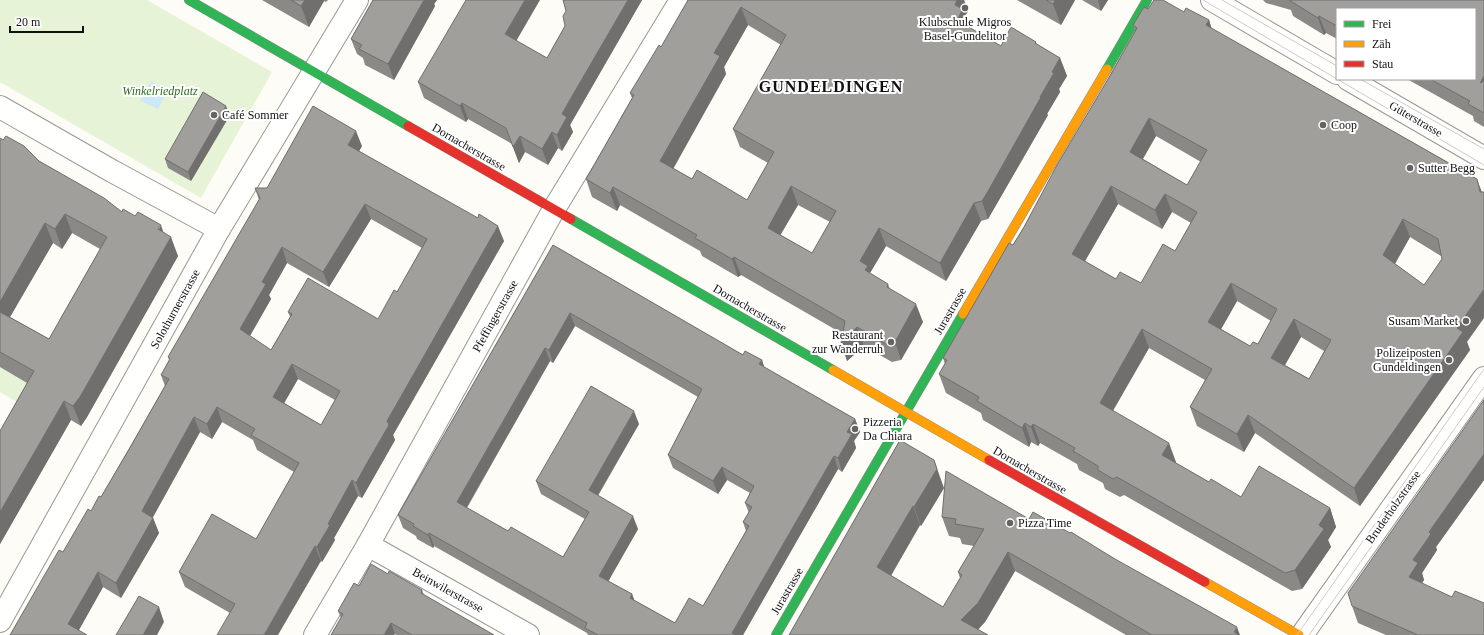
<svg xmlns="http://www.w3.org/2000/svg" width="1484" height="635" font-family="Georgia,serif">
<rect width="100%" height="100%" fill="#fdfcf7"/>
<g fill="#e7f3d7">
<polygon points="0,0 147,0 272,72 201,198 0,82"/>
<polygon points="0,367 48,395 30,410 0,392"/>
</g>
<polygon fill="#cde8f7" points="151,81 167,92 158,109 140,101"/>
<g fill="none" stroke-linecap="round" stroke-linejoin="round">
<g stroke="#979795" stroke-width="24">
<g id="street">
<polyline points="1212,0 1337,73"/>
<polyline points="1348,79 1484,158"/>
<polyline points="0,107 112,171 219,229"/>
<polyline points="368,545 528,635"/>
<polyline points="0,621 219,229 357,0"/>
<polyline points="315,635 368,545 554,209 681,0"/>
<polyline points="1302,635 1484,378"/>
</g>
</g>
<g stroke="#8e8d8b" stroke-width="10">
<g id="fast">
<polyline points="189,0 408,126"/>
<polyline points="1107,69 1147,0"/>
<polyline points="571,219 833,370"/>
<polyline points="776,635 963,314"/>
</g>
</g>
<g stroke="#8e8d8b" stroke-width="10">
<g id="slow">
<polyline points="963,314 1107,69"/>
<polyline points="833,370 989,460"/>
<polyline points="1205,582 1299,635"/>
</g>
</g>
<g stroke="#8e8d8b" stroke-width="10">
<g id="jam">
<polyline points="408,126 571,219"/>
<polyline points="989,460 1205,582"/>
</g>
</g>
<use href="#street" stroke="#fffffe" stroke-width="22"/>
<use href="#fast" stroke="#30b455" stroke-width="9"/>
<use href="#slow" stroke="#ff9f0a" stroke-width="9"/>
<use href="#jam" stroke="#e5322d" stroke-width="9"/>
<g stroke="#d9c6c7" stroke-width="1">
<polyline points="1203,0 1337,79"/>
<polyline points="1222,0 1337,66"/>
<polyline points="1337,79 1484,165"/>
<polyline points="1360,79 1484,149"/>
<polyline points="1297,635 1484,369"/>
<polyline points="1309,635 1484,387"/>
</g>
</g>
<g fill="#8a8986" fill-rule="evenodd">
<polygon points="262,0 328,0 326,2 324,1 309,27"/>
<polygon points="373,0 437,0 434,4 435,6 394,80 365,65 363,58 357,54 351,39"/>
<polygon points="563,0 642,0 570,125 573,132 562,151 558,148 548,165 525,152 519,163 512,144 468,119 466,122 424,98 418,82 516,41 547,58 565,26 566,11"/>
<path d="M688 0H964L968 11 965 16 969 28 1001 46 1036 42 1037 45 1060 58 1067 76 1059 89 1060 92 1047 114 1048 115 988 219 981 221 946 281 886 246 870 273V274L888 284 890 289 923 322 901 360 892 362 864 346 847 361 843 334 741 275 738 277 702 256 700 251 620 205 617 211 592 197 586 179 632 98 630 93 661 47ZM748 25 781 45 733 129 740 147 768 163 747 200 692 179 673 168 726 74 724 67ZM798 205 830 222 812 253 780 235Z"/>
<polygon points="1017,0 1075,0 1061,25"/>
<polygon points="1082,0 1108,0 1101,11"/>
<polygon points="1263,0 1484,0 1484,127 1474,121 1473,116 1407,79 1475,79 1337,9 1337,39 1326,33 1324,35 1293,16 1291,10 1266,3"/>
<path d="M1148 9 1184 12 1209 20 1211 28 1477 179 1467 342 1470 350 1360 506 1255 433 1244 452 1197 426 1190 407 1205 380 1149 348 1113 411 1176 462V463L1209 482 1241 497 1330 508 1336 527 1328 540 1331 547 1302 589 1292 591 1124 495 1120 497 1105 489 1103 483 1079 470 1077 464 1040 443 1038 446 1031 442 1029 447 983 420 981 413 946 393 939 374 945 364 943 358 1024 227 1135 31 1133 25ZM1156 136 1201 162 1187 185 1143 159ZM1118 204 1162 229 1172 212 1191 223 1175 251 1141 283 1116 279 1085 261ZM1410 237 1441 256 1442 259 1424 285 1395 264ZM1237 301 1271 321 1258 344 1250 346 1221 329ZM1301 337 1324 351 1309 379 1285 365Z"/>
<polygon points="230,115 191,181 168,168 165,159"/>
<path d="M0 138 39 161 122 212 164 233 178 256 87 417 81 426 71 420 0 544V431L27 383 0 367ZM72 233 100 249 49 339 10 317 53 243 62 249Z"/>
<path d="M362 146 359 151 504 241 393 435 395 440 362 498 358 496 334 538 335 540 322 562 321 561 230 613 185 587 179 572 256 539 294 472 257 450 253 440 222 422 212 439 200 432 153 517V518L159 533 121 598 103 587 79 630 10 635 63 552 91 511 101 497 165 386 161 375 169 360 168 357 259 200 255 188H267ZM371 219 422 248 397 292 378 319 288 312 290 317 271 350 250 336 271 299 269 295 287 263 329 287ZM298 379 335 400 321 425 284 403Z"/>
<path d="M553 245 743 355 762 360 764 367 855 419 860 432 854 441 856 448 842 472 838 469 743 635H588L587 633 434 546 433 548 417 539 416 536 403 528 398 515ZM575 326 698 397 668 455 673 468 718 494 727 480 750 493 745 503 749 513 743 522 746 531 703 606 675 623 634 600 632 594 608 581 638 529 598 496 639 424 536 481 541 494 585 519 563 557 508 531 467 508 550 361 553 363Z"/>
<polygon points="1484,400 1484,480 1436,547 1437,550 1422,573 1424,580 1422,583 1484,635 1386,635 1358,623 1352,606"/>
<polygon points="900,440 944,488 921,526 920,525 891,576 943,607 960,578 958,572 974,546 962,544 960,538 949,536 942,517 1029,519 1240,635 1126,635 1015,571 985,622 978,630 789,635"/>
<polygon points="388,574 422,590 424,595 494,635 397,635 341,618 338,611 359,586"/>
</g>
<g fill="#716f6d">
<polygon points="305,0 324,0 324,1 309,27 301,6"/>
<polygon points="424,0 437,0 434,4 435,6 394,80 388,64"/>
<polygon points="525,0 540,0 511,50 505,34"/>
<polygon points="628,0 642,0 570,125 573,132 562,151 557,135 562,114 571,98"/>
<polygon points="957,0 964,0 968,11 965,16 969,28 957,20 955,5"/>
<polygon points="1055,0 1075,0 1061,25 1053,4"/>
<polygon points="1098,0 1108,0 1101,11"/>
<polygon points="741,7 748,25 724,67 726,74 667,180 660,161 714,53"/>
<polygon points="1319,16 1326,33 1324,35 1318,18"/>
<polygon points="1209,20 1215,39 1206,25"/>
<polygon points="1060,58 1067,76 1059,89 1060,92 1047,114 1048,115 988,219 982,201 1040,97 1052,72"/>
<polygon points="1484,76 1484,94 1480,83"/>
<polygon points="462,103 468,119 466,122 460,106"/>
<polygon points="226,106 230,115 191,181 188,172"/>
<polygon points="1149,118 1156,136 1136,170 1130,152"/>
<polygon points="356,131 362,146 354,160 348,145"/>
<polygon points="552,132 558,148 548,165 542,149"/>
<polygon points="520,136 525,152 519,163 513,147"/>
<polygon points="1477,179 1484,198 1480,192"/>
<polygon points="791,186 798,205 774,246 768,228"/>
<polygon points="1111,186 1118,204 1078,273 1072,254"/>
<polygon points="613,187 620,205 617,211 610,193"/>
<polygon points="1165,194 1172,212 1162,229 1155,210"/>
<polygon points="974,203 981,221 946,281 940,263"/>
<polygon points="365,204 371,219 329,287 323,272"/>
<polygon points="65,214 72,233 62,249 55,229"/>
<polygon points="1403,219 1410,237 1389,274 1383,255"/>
<polygon points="45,223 53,243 3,329 0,320 0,302"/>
<polygon points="161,225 167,243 171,237 178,256 87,417 81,426 73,406"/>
<polygon points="498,226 504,241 393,435 395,440 362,498 356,483 387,421"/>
<polygon points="879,228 886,246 870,273 874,284 871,289 860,261"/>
<polygon points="282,247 287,263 269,295 271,299 245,344 240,329 262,282"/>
<polygon points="734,257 741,275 738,277 732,259"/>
<polygon points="1231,283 1237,301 1215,340 1208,322"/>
<polygon points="1484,289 1484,318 1467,342 1470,350 1360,506 1354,488 1457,328"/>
<polygon points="916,304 923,322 901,360 895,342"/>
<polygon points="570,313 575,326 553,363 549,350"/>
<polygon points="1294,319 1301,337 1278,377 1271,358"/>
<polygon points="857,327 864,346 847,361 841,343"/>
<polygon points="1142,329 1149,348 1106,422 1100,403"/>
<polygon points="545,348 550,361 462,515 457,502"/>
<polygon points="762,360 766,373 759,364"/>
<polygon points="292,364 298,379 279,412 273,397"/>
<polygon points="64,401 71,420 0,544 0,512"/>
<polygon points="217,407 222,422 212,439 207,424"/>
<polygon points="634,411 639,424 593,503 589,490"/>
<polygon points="1248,415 1255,433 1244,452 1237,434"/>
<polygon points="194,417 200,432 148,526 142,511"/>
<polygon points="855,419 860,432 854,441 856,448 842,472 838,458 847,432"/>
<polygon points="1025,423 1031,442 1029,447 1022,428"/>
<polygon points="1033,424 1040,443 1038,446 1031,427"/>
<polygon points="1169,443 1176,462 1169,474 1162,455"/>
<polygon points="1484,454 1484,480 1436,547 1437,550 1422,573 1424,580 1415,594 1409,577 1413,560 1429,532"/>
<polygon points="834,456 838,469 743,635 733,635 732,633"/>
<polygon points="934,460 944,488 921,526 914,507"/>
<polygon points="722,467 727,480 718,494 713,481"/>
<polygon points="352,480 358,496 334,538 335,540 322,562 317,547 328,524"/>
<polygon points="913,506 920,525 884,587 877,567"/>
<polygon points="1330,508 1336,527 1328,540 1331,547 1302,589 1295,570 1319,525"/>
<polygon points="633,516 638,529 604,589 599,576"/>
<polygon points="153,518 159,533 121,598 116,583"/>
<polygon points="429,533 434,546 433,548 428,535"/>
<polygon points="315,546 321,561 278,635 264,635"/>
<polygon points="1008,552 1015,571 985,622 972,635 961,620"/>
<polygon points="98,572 103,587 76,635 68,624"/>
<polygon points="632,594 637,607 630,598"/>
<polygon points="159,607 164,622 157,635 143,635"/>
<polygon points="391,623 395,634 394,635 384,635"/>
<polygon points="1237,627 1240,635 1235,635 1234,632"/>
</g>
<g fill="#a19f9c" stroke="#716f6d" fill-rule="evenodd">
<polygon points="291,0 305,0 301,6"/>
<polygon points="373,0 424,0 388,64 359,49 362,45 351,39"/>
<polygon points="466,0 525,0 505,34 547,58 565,26 563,16 566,11 563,0 628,0 571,98 562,114 567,117 557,135 552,132 542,149 520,136 513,147 506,128 462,103 460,106 418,82"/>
<path d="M688 0H957L955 5 963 9 957 20 1001 46 1011 27 1036 42 1035 43 1060 58 1052 72 1054 73 1040 97H1041L987 193 982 201 974 203 940 263 879 228 860 261 868 266 865 270 888 284 887 287 916 304 895 342 886 344 857 327 841 343 845 321 734 257 732 259 695 238 697 235 613 187 610 193 586 179 634 95 630 93 659 45 661 47ZM741 7 786 35 733 129 774 152 747 200 697 170 692 179 660 161 720 56 714 53ZM791 186 836 211 812 253 768 228Z"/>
<polygon points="1046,0 1055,0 1053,4"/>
<path d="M1154 0H1163L1184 12 1186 8 1209 20 1206 25 1477 179 1480 192H1484V289L1457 328 1463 332 1354 488 1248 415 1237 434 1190 407 1212 369 1142 329 1100 403 1169 443 1162 455 1209 482 1211 479 1241 497 1259 466 1330 508 1319 525 1324 529 1295 570 1285 573 1117 477 1113 479 1098 470V466L1073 451 1075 448 1033 424 1031 427 1025 423 1022 428 977 401 979 397 939 374 947 360 943 358 1009 243 1013 245 1024 227 1057 165 1111 74 1137 28 1133 25 1144 7 1148 9ZM1149 118 1207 150 1187 185 1130 152ZM1111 186 1155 210 1165 194 1197 212 1175 251 1163 244 1141 283 1120 272 1116 279 1072 254ZM1403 219 1438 239 1442 259 1424 285 1383 255ZM1231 283 1277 309 1258 344 1253 342 1250 346 1208 322ZM1294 319 1331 340 1309 379 1271 358Z"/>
<polygon points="1289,0 1484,0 1484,76 1480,83 1484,81 1484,113 1468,104 1470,101 1430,79 1475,79 1475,9 1337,9 1337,26 1319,16 1318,18"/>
<polygon points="203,92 226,106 188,172 165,159"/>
<path d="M313 106 356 131 348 145 478 218 479 214 498 226 387 421 389 425 367 463 356 483 352 480 328 524 330 525 317 547 315 546 264 635H217L235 604 179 572 212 514 256 539 299 463 251 435 255 429 217 407 207 424 194 417 142 511 153 518 116 583 98 572 68 624 87 635H10L59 550 63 552 88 509 91 511 99 496 101 497 131 446 169 379 161 375 170 359 168 357 260 198 255 188H267ZM365 204 427 239 397 292 394 290 378 319 308 278 288 312 292 314 271 350 240 329 266 284 262 282 282 247 323 272ZM292 364 340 391 321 425 273 397Z"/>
<polygon points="6,136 24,146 39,161 104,198 122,212 123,209 135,216 138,212 161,225 158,229 171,237 80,397 73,406 64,401 0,512 0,431 34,371 0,352 0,312 49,339 107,237 65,214 55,229 45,223 0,302 0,138 3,140"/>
<path d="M553 245 743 355 745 351 762 360 759 364 855 419 847 432 852 434 838 458 834 456 732 633 736 635H598L585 628 587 623 429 533 428 535 413 526 414 524 398 515ZM570 313 702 389 668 455 713 481 722 467 754 486 745 503 752 507 743 522 749 526 717 582 703 606 689 598 675 623 630 598 632 594 599 576 633 516 589 490 634 411 591 386 536 481 589 512 563 557 511 527 508 531 457 502 545 348 549 350Z"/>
<polygon points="1484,400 1484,454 1429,532 1431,534 1413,560 1418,563 1409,577 1452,597 1455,591 1484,603 1484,635 1418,635 1352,606 1348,593"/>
<polygon points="900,440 934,460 937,469 914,507 913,506 877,567 943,607 962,575 958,572 984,529 955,524 956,519 942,517 946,471 1029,519 1033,512 1070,533 1071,532 1115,559 1237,627 1234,632 1239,635 1152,635 1008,552 978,603 961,620 988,635 789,635"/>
<polygon points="371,564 388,574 389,571 422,590 421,593 494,635 412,635 391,623 384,635 331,635 343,614 338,611 354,583 359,586"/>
<polygon points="139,596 159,607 143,635 116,635"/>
</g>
<g fill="#646362" stroke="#fff" stroke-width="1.5">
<circle cx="965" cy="8" r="4"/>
<circle cx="214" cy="115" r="4"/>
<circle cx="1323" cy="125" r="4"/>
<circle cx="1410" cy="168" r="4"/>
<circle cx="1466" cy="321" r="4"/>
<circle cx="891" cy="342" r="4"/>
<circle cx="1449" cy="360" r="4"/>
<circle cx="855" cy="429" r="4"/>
<circle cx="1010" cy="523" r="4"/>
</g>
<g text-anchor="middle" stroke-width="4" stroke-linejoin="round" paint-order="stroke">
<g font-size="12" fill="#111" stroke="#fff" text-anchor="start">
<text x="965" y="26" text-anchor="middle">Klubschule Migros<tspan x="965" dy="14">Basel-Gundelitor</tspan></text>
<text x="222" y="119">Café Sommer</text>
<text x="1331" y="129">Coop</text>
<text x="1418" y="172">Sutter Begg</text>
<text x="1458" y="325" text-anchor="end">Susam Market</text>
<text x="883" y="339" text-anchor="end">Restaurant<tspan x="883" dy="14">zur Wanderruh</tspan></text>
<text x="1441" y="357" text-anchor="end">Polizeiposten<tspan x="1441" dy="14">Gundeldingen</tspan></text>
<text x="863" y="426">Pizzeria<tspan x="863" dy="14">Da Chiara</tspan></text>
<text x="1018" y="527">Pizza Time</text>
</g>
<g font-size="12" font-style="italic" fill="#2f6b1f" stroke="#fff">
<text x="160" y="95">Winkelriedplatz</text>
</g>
<g font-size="12" fill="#111" stroke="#fff">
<text transform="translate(1416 119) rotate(30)" y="4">Güterstrasse</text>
<text transform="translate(469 147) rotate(30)" y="4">Dornacherstrasse</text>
<text transform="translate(750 308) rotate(30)" y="4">Dornacherstrasse</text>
<text transform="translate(175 309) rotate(-61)" y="4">Solothurnerstrasse</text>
<text transform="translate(950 311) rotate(-60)" y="4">Jurastrasse</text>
<text transform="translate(495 316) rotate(-61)" y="4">Pfeffingerstrasse</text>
<text transform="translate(1030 470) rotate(30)" y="4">Dornacherstrasse</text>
<text transform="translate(1393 507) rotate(-55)" y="4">Bruderholzstrasse</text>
<text transform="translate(448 590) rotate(29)" y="4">Beinwilerstrasse</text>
<text transform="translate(787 591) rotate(-60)" y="4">Jurastrasse</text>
</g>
<g font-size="16" font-weight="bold" letter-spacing="1" fill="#111" stroke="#fff">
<text x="831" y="92">GUNDELDINGEN</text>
</g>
</g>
<rect x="1336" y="8" width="140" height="72" fill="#ffffff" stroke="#a0a0a0"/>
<rect x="1344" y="21" width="20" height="6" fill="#30b455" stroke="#a0a0a0"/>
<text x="1372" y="28" font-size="12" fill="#111111">Frei</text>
<rect x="1344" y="41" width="20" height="6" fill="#ff9f0a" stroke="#a0a0a0"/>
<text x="1372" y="48" font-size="12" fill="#111111">Zäh</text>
<rect x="1344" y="61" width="20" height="6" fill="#e5322d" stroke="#a0a0a0"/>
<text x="1372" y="68" font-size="12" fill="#111111">Stau</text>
<path d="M10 26v6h73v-6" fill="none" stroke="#111111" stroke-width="2"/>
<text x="16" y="26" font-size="12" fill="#111111" stroke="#ffffff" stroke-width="3" paint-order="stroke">20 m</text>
</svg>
